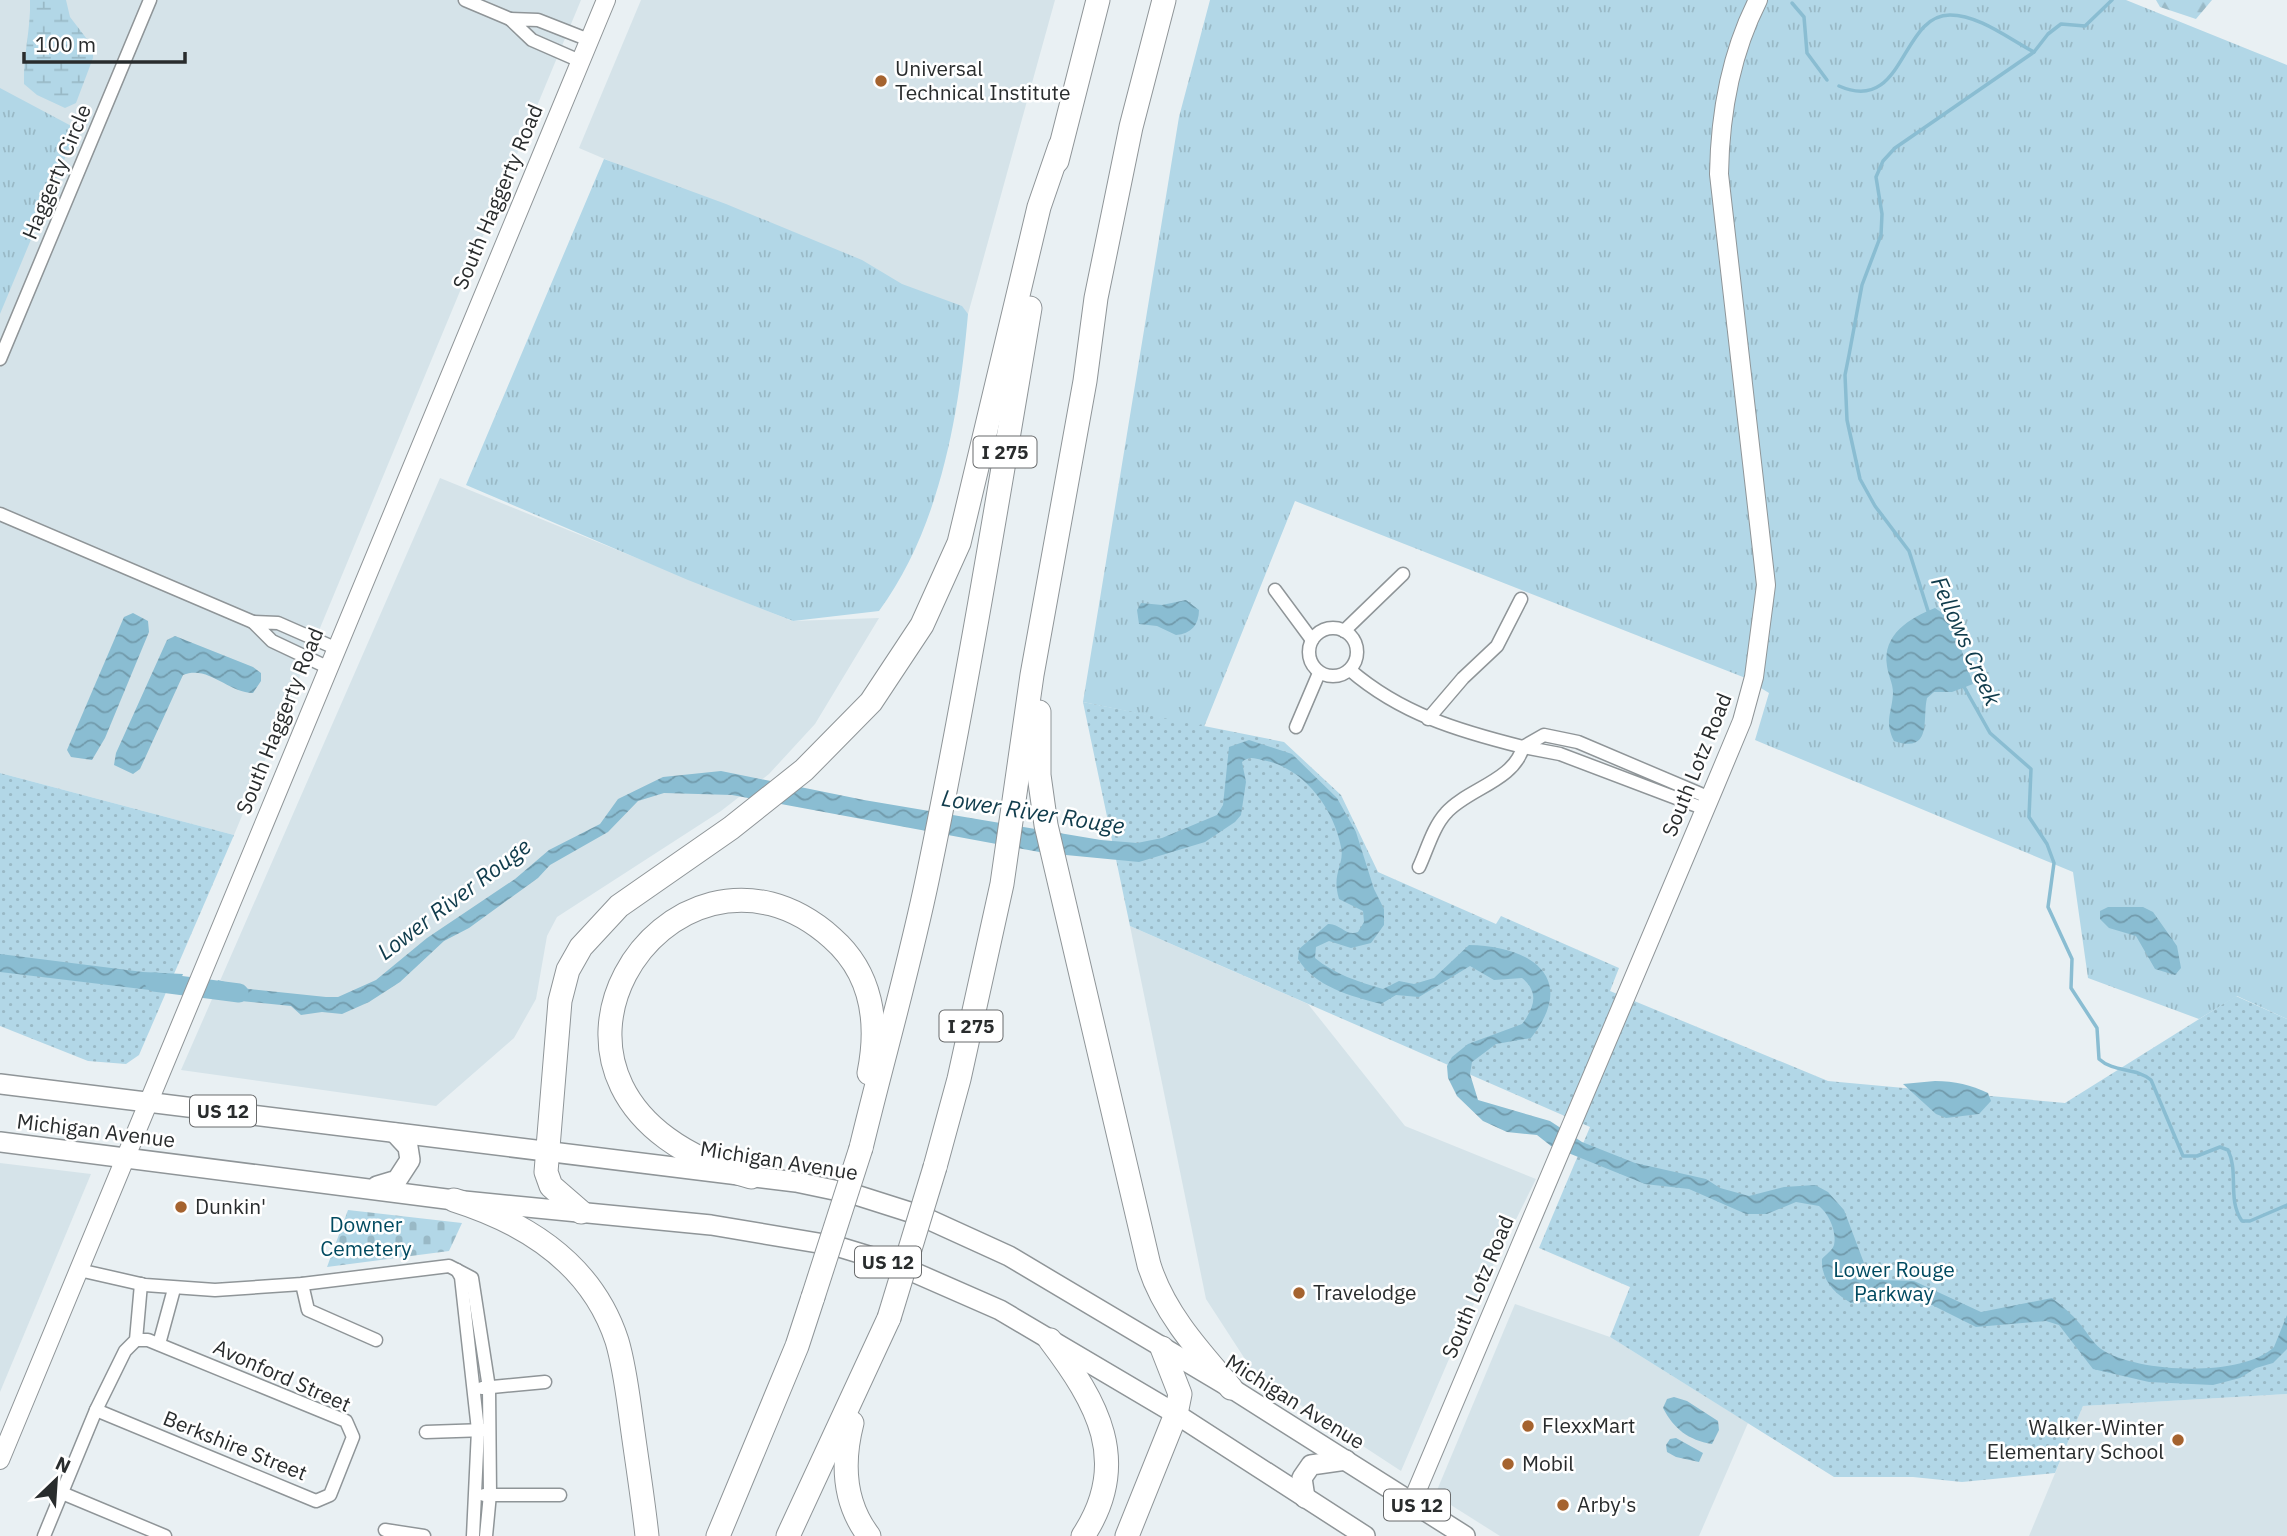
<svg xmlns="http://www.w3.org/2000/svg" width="2287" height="1536" font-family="'IBM Plex Sans',sans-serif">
<defs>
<pattern id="grass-tufts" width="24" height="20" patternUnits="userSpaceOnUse" patternTransform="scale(1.75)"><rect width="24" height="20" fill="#b2d7e7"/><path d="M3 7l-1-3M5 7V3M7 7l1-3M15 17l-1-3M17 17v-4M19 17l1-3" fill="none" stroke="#99b9c6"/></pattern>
<pattern id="forest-firs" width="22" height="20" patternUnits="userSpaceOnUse" patternTransform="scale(1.75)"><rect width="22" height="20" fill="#b2d7e7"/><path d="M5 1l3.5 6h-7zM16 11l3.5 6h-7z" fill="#99b9c6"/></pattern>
<pattern id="wetland-marsh" width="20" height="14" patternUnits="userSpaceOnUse" patternTransform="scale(1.75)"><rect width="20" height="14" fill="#b2d7e7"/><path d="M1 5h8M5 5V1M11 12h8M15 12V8" fill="none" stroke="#99b9c6"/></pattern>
<pattern id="cemetery-stones" width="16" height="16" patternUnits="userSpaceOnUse" patternTransform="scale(1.75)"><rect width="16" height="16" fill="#b2d7e7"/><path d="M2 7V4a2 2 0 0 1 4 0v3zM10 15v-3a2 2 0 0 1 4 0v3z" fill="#99b9c6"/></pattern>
<pattern id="park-dots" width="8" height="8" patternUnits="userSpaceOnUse" patternTransform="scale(1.75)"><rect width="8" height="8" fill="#b2d7e7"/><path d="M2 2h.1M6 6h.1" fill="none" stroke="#99b9c6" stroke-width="1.8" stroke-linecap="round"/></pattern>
<pattern id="water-waves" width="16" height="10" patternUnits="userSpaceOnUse" patternTransform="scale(1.75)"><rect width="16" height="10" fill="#8abdd2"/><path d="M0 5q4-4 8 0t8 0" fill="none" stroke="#719aab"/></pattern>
</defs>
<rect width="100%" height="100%" fill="#e9f0f3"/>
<g fill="#d5e3e9">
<polygon points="0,0 581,0 234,835 0,773"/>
<polygon points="641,0 1055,0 968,314 579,148"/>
<polygon points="440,478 792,621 879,618 815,724 769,774 721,811 557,917 547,936 536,999 514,1038 436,1106 181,1070"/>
<polygon points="1130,926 1308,1004 1405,1126 1536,1179 1464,1324 1401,1471 1256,1376 1206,1299"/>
<polygon points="0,1163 91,1174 0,1392"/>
<polygon points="1515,1304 1610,1337 1748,1423 1699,1536 1500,1536 1435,1495"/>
<polygon points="2287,1394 2287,1536 2029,1536 2083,1406"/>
</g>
<g fill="url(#grass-tufts)">
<polygon points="1210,0 2126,0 2287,65 2287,1019 2237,996 2199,1019 2088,978 2073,872 1755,740 1769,693 1743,677 1295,501 1204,727 1083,702 1179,117"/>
<polygon points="0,88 77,129 0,314"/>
<path d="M604 159 726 204 862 260 902 284 962 306 968 314C959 415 940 528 879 611L793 621 688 580 466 485Z"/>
</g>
<polygon fill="url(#forest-firs)" points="2156,0 2212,0 2196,19 2160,7"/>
<path fill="url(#wetland-marsh)" d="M30 0H66L70 17 93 47V58L76 103 65 108 37 95 24 84C23 55 31 29 30 0Z"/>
<polygon fill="url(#cemetery-stones)" points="348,1210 462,1223 449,1251 327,1267"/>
<g fill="url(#park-dots)">
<polygon points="1083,702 1284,742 1341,795 1378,872 1496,924 1501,916 1619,968 1610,991 1828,1081 2065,1103 2236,996 2287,1019 2287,1394 2083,1406 2055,1473 1962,1482 1913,1477 1834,1477 1610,1337 1630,1287 1539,1248 1590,1127 1130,926"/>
<polygon points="0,773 234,835 139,1055 126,1064 88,1061 0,1026"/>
</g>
<g fill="url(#water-waves)">
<path d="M1186 600 1199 610C1199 625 1191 634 1176 635L1157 626 1139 624 1137 610 1141 603 1162 605Z"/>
<path d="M1935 608 1951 619 1973 684 1952 692H1934L1927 698C1922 719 1933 754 1894 741 1884 721 1892 713 1893 693 1893 683 1888 675 1887 666 1882 634 1910 618 1935 608Z"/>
<polygon points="133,613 148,621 149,632 105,738 92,760 71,757 67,750 124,617"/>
<path d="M175 636 253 667 261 673V681L253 693C228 693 209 665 183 675L140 769 133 774 114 765 116 753 167 640Z"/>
<path d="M1249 740 1292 754 1337 798 1356 832 1374 889 1384 909V925L1371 943 1351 948 1329 941 1316 947 1315 958C1334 974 1359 982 1383 989L1399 981 1414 984 1434 978 1469 945C1530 946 1579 977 1531 1038L1496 1044 1472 1062 1470 1074 1478 1100 1550 1121 1582 1142 1635 1163 1706 1179 1720 1188 1749 1196 1784 1187 1815 1185 1828 1192 1844 1210 1867 1271 1879 1280 1914 1281 1981 1312 2052 1298C2062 1306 2072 1314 2080 1324 2087 1332 2092 1342 2101 1349 2136 1373 2242 1378 2274 1347L2287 1315V1349L2273 1363 2256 1368 2240 1378 2213 1385 2149 1382 2093 1369 2059 1325 2046 1321 1976 1327 1918 1298 1851 1303C1834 1293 1821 1280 1822 1259 1825 1255 1832 1251 1834 1245 1837 1232 1829 1214 1819 1206L1796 1202 1767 1214H1746L1689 1189 1645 1184 1551 1146 1537 1135 1507 1132 1483 1121 1457 1096 1448 1078 1447 1066 1452 1057 1468 1044 1522 1024C1535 1007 1539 992 1522 978L1494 980 1470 966 1419 997 1396 995 1381 1004C1351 996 1315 987 1298 959L1299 949 1328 924C1340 923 1346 937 1358 932L1364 922 1363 911 1339 899C1331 873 1345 865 1341 847 1334 808 1302 766 1262 760 1254 758 1249 756 1242 762L1246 782 1241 815 1235 822 1205 842 1139 862 1045 853 732 795 664 793 638 801 608 832 550 865 538 878 469 928 444 941 400 982 369 1002 342 1014 322 1012 301 1015 291 1006 210 998 218 980 249 989 326 997H338L376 980 427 938 515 879 549 850 600 824 618 799 663 777 721 771 864 800 1101 840 1137 843 1162 838 1217 815 1223 805 1229 747Z"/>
<polygon points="2108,907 2143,907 2153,912 2177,946 2181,968 2175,975 2155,969 2136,936 2109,928 2100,919 2100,911"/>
<polygon points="0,954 143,972 183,974 175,993 0,972"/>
<path d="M1935 1081C1955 1081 1971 1085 1988 1093L1991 1101 1979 1114 1946 1118 1936 1114 1903 1084Z"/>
<path d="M1674 1397 1687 1401 1718 1421 1719 1430 1712 1444C1688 1440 1674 1429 1663 1408L1667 1399Z"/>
<polygon points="1676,1438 1703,1453 1699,1462 1676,1457 1667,1452 1666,1445 1670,1439"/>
</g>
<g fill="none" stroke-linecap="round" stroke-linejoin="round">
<g stroke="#8abdd2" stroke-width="3.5">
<polyline points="1792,3 1804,17 1807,53 1827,80"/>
<path d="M1839 86C1905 115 1900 15 1950 15 1979 15 2009 39 2034 52"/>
<polyline points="1929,614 1909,551 1875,506 1860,479 1847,420 1845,375 1849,355 1862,285 1881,235 1882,214 1876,177 1883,161 1895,148 2034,52 2048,34 2061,24 2085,26 2112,0"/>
<path d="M1963 685 1990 733 2031 769 2029 817 2047 844 2054 863 2048 907 2072 959 2071 988 2097 1028 2099 1059C2114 1073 2136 1067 2151 1080L2183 1156H2197L2220 1147 2228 1150C2239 1172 2227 1200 2242 1221H2250L2287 1205"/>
</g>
<polyline stroke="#8abdd2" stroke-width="19" points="154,982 239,993"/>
<g stroke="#8f9598" stroke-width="15">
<g id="street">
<polyline points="465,0 510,19"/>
<polyline points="580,61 532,40 510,19 538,20 589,40"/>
<polyline points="0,359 150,0"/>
<polyline points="0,514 253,622"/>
<polyline points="1275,590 1312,640"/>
<circle cx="1333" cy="652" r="24"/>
<polyline points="1344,631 1403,574"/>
<polyline points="327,667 272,641 253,622 278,623 335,648"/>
<path d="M1350 670C1401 714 1459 731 1523 747 1514 781 1467 789 1446 813 1433 827 1427 850 1419 867"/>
<polyline points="1428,719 1463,678 1497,646 1521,599"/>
<polyline points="1296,727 1319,673"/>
<polyline points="1705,809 1560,754 1523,747 1544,735 1578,742 1710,798"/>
<polyline points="79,1270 145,1285 215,1290 302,1284 449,1266 472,1278 489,1388 490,1494 486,1536"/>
<polyline points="457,1270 461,1277 478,1430 473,1536"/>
<polyline points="302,1284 308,1310 376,1340"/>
<polyline points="159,1344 174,1289"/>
<polyline points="482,1388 545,1382"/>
<polyline points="96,1410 316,1501 330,1495 353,1437 346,1421 148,1340 136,1340"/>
<polyline points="426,1432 486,1430"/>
<polyline points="62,1493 165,1536"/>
<polyline points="484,1495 560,1495"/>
<polyline points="385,1530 424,1536"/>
<polyline points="44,1536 96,1410 125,1351 136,1340 141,1284"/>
</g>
</g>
<g stroke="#8f9598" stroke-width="20">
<g id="secondary">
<polyline points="0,1460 606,0"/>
<path d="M1412 1502 1714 788 1742 721 1754 677 1766 585 1719 174C1720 113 1730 55 1758 0"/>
</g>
</g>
<g stroke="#8f9598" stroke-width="22">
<g id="primary">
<polyline points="0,1084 796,1182 853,1194 919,1215 1009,1256 1231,1388 1465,1536"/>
<polyline points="0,1142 454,1200 711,1225 836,1246 895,1264 1000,1310 1176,1414 1365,1536"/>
<polyline points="377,1186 397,1180 410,1160 408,1147 395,1133"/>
<polyline points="1305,1498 1302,1478 1311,1465 1346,1460"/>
</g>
</g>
<g stroke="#8f9598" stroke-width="25">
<g id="highway">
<polyline points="1057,161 1098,0"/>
<path d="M1039 712V775L1046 825 1149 1265C1164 1313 1199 1351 1231 1388"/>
<path d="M861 1148C883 1057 909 968 928 876 967 688 998 497 1030 308"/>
<polyline points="935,1167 959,1079 1002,884 1032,675 1085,381 1096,298 1131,127 1164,0"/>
<path d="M751 1177C468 1098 672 795 832 938 872 973 879 1023 869 1073"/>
<path d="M454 1200C527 1223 592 1264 617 1341 625 1368 628 1397 632 1425 637 1462 643 1499 647 1536"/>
<polyline points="581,1212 551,1186 546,1172 560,1001 568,970 581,947 619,906 731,828 804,770 871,702 922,625 959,543 1039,207 1060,146"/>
<path d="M1050 1340C1097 1402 1132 1462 1083 1536"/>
<path d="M852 1423C842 1462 843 1502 869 1536"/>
<polyline points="718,1536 797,1346 813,1297"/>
<polyline points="788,1536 889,1318"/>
<polyline points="1127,1536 1176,1414 1180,1394 1162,1348"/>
</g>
</g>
<use href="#street" stroke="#fff" stroke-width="12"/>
<use href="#secondary" stroke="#fff" stroke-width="18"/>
<use href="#primary" stroke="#fff" stroke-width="19"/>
<use href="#highway" stroke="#fff" stroke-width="23"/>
<g stroke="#8f9598" stroke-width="25" stroke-linecap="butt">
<g id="highway-bridge">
<polyline points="813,1297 861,1148"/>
<polyline points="889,1318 935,1167"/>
</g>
</g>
<use href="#highway-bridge" stroke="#fff" stroke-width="23"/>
</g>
<g fill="#a5632f" stroke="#fff" stroke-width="2.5">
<circle cx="881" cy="81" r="7"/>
<circle cx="181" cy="1207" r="7"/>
<circle cx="1299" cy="1293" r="7"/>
<circle cx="1528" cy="1426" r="7"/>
<circle cx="2178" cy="1440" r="7"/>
<circle cx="1508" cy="1464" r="7"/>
<circle cx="1563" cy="1505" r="7"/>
</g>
<g text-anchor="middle" stroke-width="5" stroke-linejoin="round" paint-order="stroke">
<g fill="#fff" stroke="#696b6c" stroke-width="2">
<rect x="973.5" y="436.5" width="63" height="31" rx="5"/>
<rect x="939.5" y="1010.5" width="63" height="31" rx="5"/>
<rect x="190" y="1095.5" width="66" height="31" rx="5"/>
<rect x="855" y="1246.5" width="66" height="31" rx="5"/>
<rect x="1384" y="1489.5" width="66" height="31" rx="5"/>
</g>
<g font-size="19" font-weight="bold" fill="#292c2d">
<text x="1005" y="459">I 275</text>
<text x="971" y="1033">I 275</text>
<text x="223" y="1118">US 12</text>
<text x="888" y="1269">US 12</text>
<text x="1417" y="1512">US 12</text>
</g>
<g font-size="21" fill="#292c2d" stroke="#fff" text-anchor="start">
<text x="895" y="76">Universal<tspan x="895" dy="24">Technical Institute</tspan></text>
<text x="195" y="1214">Dunkin'</text>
<text x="1313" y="1300">Travelodge</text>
<text x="1542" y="1433">FlexxMart</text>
<text x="2164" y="1435" text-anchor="end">Walker-Winter<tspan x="2164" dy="24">Elementary School</tspan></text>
<text x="1522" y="1471">Mobil</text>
<text x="1577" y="1512">Arby's</text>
</g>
<g font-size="21" fill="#292c2d" stroke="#fff">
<text transform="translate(57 172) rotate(-67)" y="7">Haggerty Circle</text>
<text transform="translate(498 197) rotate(-67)" y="7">South Haggerty Road</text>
<text transform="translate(280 721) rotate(-68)" y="7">South Haggerty Road</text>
<text transform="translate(1697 765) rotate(-68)" y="7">South Lotz Road</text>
<text transform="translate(96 1131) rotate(7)" y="7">Michigan Avenue</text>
<text transform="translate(779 1161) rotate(9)" y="7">Michigan Avenue</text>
<text transform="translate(1478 1287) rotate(-67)" y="7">South Lotz Road</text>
<text transform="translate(282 1376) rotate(24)" y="7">Avonford Street</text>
<text transform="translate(1295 1402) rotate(32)" y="7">Michigan Avenue</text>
<text transform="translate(235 1446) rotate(22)" y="7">Berkshire Street</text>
</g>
<g font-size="21" fill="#004a60" stroke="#fff">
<text x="366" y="1232">Downer<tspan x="366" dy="24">Cemetery</tspan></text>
<text x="1894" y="1277">Lower Rouge<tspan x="1894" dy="24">Parkway</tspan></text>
</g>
<g font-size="23" font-style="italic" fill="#103c4c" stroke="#fff">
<text transform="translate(1966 641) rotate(66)" y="8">Fellows Creek</text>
<text transform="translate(1033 812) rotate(9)" y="8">Lower River Rouge</text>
<text transform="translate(454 899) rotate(-37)" y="8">Lower River Rouge</text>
</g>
</g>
<g transform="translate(56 1480) rotate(25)" stroke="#ffffff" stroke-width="5" paint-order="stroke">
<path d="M0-5L12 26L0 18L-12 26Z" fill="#292c2d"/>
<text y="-10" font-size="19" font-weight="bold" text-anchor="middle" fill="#292c2d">N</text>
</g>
<path d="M24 52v10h161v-10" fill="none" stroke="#292c2d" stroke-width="3.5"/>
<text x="35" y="52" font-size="21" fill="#292c2d" stroke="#ffffff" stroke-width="5" paint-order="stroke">100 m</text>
</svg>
